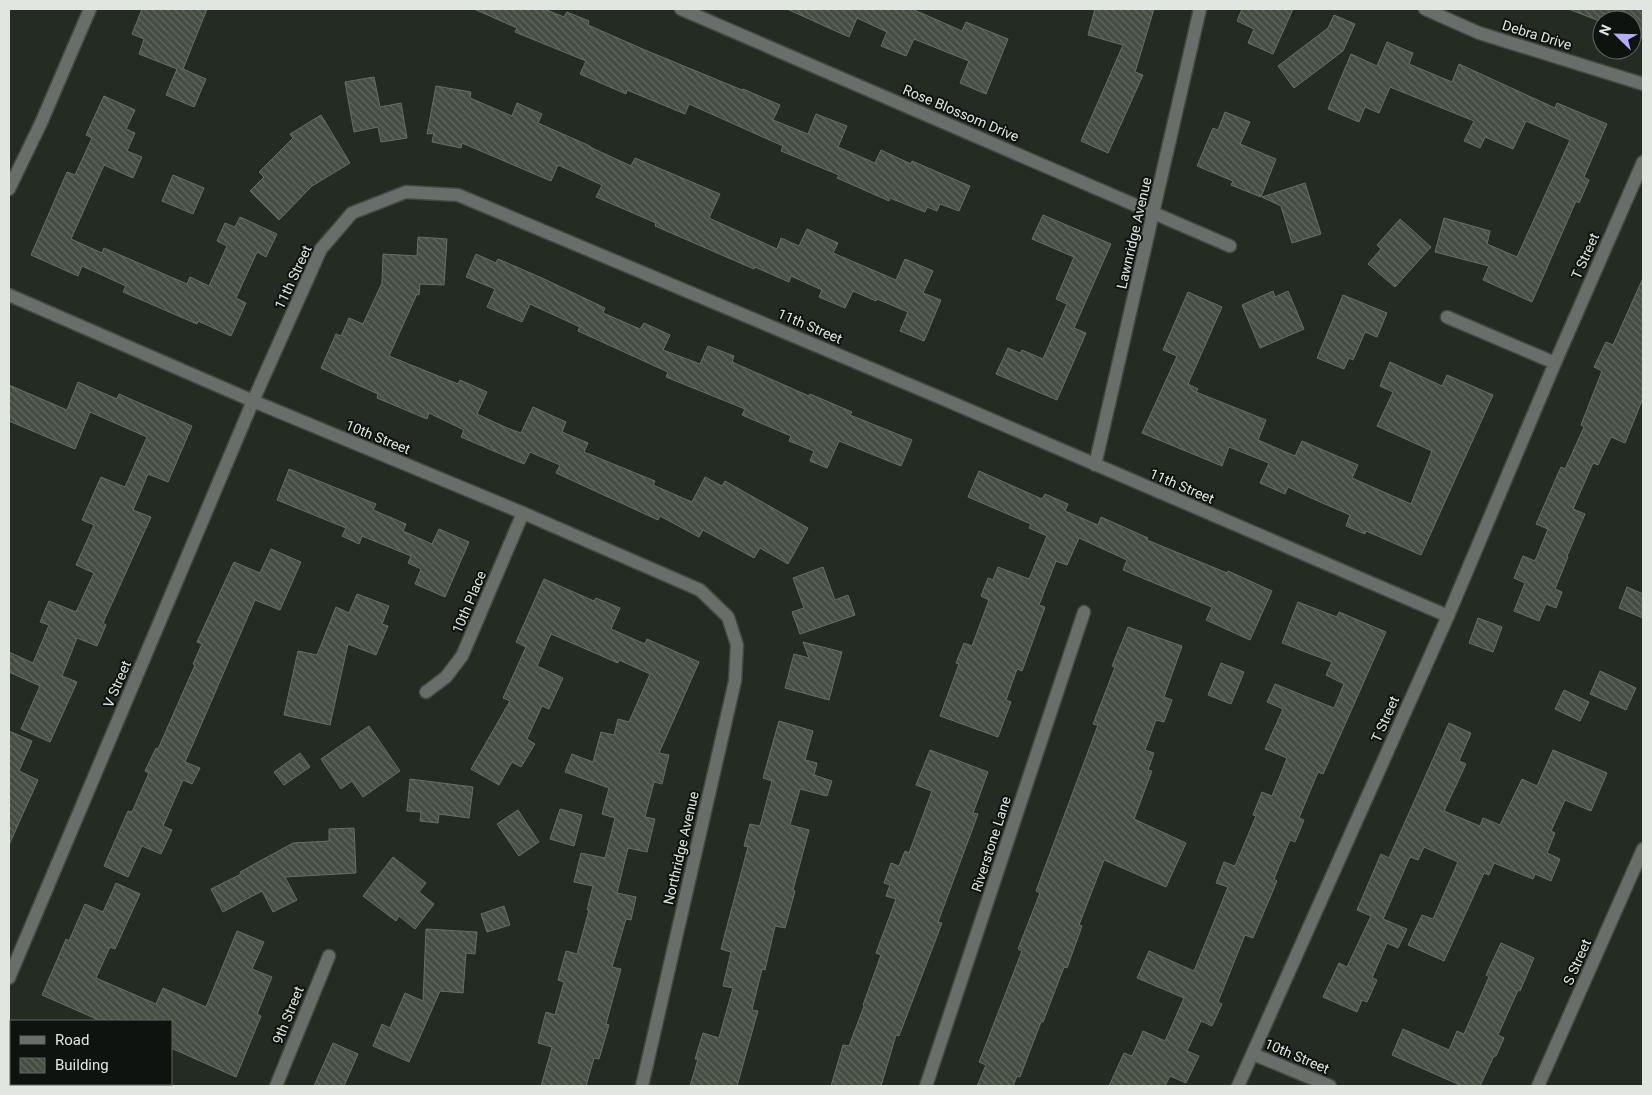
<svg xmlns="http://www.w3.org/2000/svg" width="1652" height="1095" font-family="Roboto,sans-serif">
<defs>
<pattern id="building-back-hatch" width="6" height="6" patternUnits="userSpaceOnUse" patternTransform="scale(1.25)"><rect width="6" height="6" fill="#464e44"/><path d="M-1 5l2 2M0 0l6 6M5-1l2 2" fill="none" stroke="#60685f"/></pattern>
</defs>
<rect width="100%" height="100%" fill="#242b23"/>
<g fill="url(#building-back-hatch)" stroke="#666f65">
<polygon points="142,9 207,9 183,69 206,79 194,107 166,95 177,69 139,54 144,39 132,34"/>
<polygon points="474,9 544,9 564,17 567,12 589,21 588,25 645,50 742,90 743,89 780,105 773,120 808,134 816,114 847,126 838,147 875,163 881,150 911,164 912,161 970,186 959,211 940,204 937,211 927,207 925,212 890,198 889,201 837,178 839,175 781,151 783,146 689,104 685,114 627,90 626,94 580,74 586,61 515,32 517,28"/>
<polygon points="787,9 912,9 962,31 966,22 1008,39 986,94 960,83 969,61 914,39 906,56 881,46 887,32 857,18 849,37"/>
<polygon points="1095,9 1154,9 1135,72 1143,75 1108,153 1081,141 1123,45 1088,35"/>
<polygon points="1242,9 1293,9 1273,54 1248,43 1254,29 1237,21"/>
<polygon points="1571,9 1643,9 1643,38 1632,34 1632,20 1602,20 1602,22 1571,10"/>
<polygon points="1334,15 1355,24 1343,51 1294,88 1278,66 1328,28"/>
<polygon points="1387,42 1413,53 1409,64 1452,82 1459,64 1555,108 1557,103 1607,124 1584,177 1589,180 1579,203 1576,201 1532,302 1483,280 1489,266 1435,252 1444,218 1490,231 1487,244 1517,257 1570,140 1526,121 1513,149 1485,137 1480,148 1464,141 1474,121 1390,87 1379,113 1365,107 1359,122 1328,109 1351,54 1377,66"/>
<polygon points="374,77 380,107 401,103 407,138 381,142 378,127 354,132 345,82"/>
<polygon points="436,86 471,92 470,98 512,116 517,103 542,114 538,123 590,146 590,147 631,166 635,158 720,194 709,218 777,249 781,238 799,246 807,229 838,243 833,253 896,280 905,259 933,271 923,293 941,300 924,341 900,331 908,312 877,299 876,301 853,291 845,308 819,297 822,290 791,276 789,282 755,267 754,269 655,226 656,223 596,197 602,185 558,165 551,181 462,143 461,148 432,142 434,133 427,134"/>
<polygon points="104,96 135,110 126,129 135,133 127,151 142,157 133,178 104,165 71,239 102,253 104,248 187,284 190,277 209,286 227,246 217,241 225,223 235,227 240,217 277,234 266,257 257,252 236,298 246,303 231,336 198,321 197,324 123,292 126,286 82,266 78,276 31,255 67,172 75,175 92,138 86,135"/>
<polygon points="1225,112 1250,122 1240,144 1276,159 1261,197 1231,185 1233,181 1197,166 1213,128 1218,130"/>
<polygon points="321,115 350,163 312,186 279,220 250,191 264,177 259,172 293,138 290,134"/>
<polygon points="173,175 204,188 193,214 162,201"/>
<polygon points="1305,183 1321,234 1292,243 1281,206 1262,197"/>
<polygon points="1043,215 1111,244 1074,328 1086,333 1057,400 996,374 1008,348 1020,353 1022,350 1043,359 1067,304 1056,299 1074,257 1032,239"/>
<polygon points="1400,219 1431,247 1395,287 1368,264 1381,249 1377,245"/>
<polygon points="418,237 447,239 444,285 420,284 419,295 417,294 389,356 458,384 460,380 487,392 477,414 507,428 521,433 533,407 566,422 562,432 588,443 584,452 655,481 653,485 692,502 705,477 722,486 725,481 808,528 788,564 760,548 754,558 703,530 699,537 660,516 658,520 556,473 560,465 530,452 524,464 461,437 464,430 429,413 427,419 377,398 378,394 321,368 336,334 341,336 349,318 363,324 382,283 383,254 417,256"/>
<polygon points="476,254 496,263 498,259 542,278 605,308 603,313 640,329 644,323 670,335 663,350 700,364 708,346 734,356 732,362 809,396 810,394 852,412 850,415 912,440 901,466 839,441 827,468 810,461 814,451 789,441 791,436 742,415 745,409 666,377 668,372 578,331 580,327 530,304 522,322 487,307 495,289 466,277"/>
<polygon points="1643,278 1643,398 1625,443 1611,437 1598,465 1593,463 1573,509 1585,514 1567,556 1568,557 1555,589 1562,592 1556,608 1546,604 1539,621 1514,611 1525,583 1514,578 1523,556 1535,561 1548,529 1536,524 1561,467 1565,469 1584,427 1581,425 1602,371 1594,367 1606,342 1613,345"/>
<polygon points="1273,291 1275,297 1288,291 1304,329 1260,348 1242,305"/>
<polygon points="1188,292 1222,307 1188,384 1198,389 1196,392 1266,420 1258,440 1295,456 1302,441 1358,465 1352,478 1411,504 1432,451 1377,426 1393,392 1380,386 1390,362 1442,386 1447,375 1493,395 1421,555 1366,531 1365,534 1346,526 1350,515 1311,498 1288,487 1285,494 1260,483 1269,463 1229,447 1222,466 1142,433 1177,356 1163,350"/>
<polygon points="1343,295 1387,313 1377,337 1365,332 1353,360 1349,358 1344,369 1317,358"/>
<polygon points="78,382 117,399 119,394 192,426 168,482 148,474 133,510 151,517 103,623 106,625 97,646 77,638 62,676 77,682 50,742 21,729 40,686 9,672 9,652 33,663 49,625 40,622 49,601 76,612 94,573 76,565 94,525 82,520 101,477 125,487 147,437 90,412 75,449 9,421 9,385 67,410"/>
<polygon points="289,469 376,504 373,510 406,524 403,531 432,544 439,529 469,542 445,597 415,584 421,569 408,563 411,556 362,536 359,544 342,536 346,528 277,500"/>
<polygon points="979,471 1042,499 1045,494 1068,504 1065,511 1098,525 1101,517 1148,538 1147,540 1227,573 1228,571 1272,591 1250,640 1206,620 1212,607 1123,570 1127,560 1079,538 1067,565 1056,561 1039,605 1045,607 1022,671 1017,669 1006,700 1011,702 998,737 940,716 959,664 956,663 964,643 972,646 989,600 981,596 988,578 993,580 998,567 1029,579 1047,536 1029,528 1031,524 968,497"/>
<polygon points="271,549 301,562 280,610 255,600 185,762 200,768 192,784 183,780 163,826 172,830 161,854 142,846 128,877 104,866 128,811 132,812 149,773 145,771 156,748 158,749 195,665 193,664 202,644 197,642 234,562 260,573"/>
<polygon points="823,567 835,600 848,595 855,615 800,634 792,612 804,608 793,578"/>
<polygon points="544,579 594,601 596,598 620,608 611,629 645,644 647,639 699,662 659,753 669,755 662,784 654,782 645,817 655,819 647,852 628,848 617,893 636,897 631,920 626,919 612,967 621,969 606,1024 609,1025 599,1059 594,1058 586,1086 541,1086 552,1047 538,1043 546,1012 555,1015 564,982 558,980 566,951 577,954 589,910 587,910 593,886 574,882 581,853 605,858 615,818 602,814 609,788 565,772 572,754 593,762 601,732 614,735 618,719 629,722 650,674 619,660 618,663 551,634 537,666 563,678 549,709 542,706 527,739 535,744 521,767 512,762 499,785 471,769 510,701 503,698 526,647 516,642"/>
<polygon points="1627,587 1643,594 1643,618 1619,608"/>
<polygon points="357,594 389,606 382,624 388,626 376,655 348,644 330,725 284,715 298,651 317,655 336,607 349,613"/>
<polygon points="1298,602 1337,617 1339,612 1386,632 1323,774 1318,772 1299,818 1304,820 1295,842 1290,840 1274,879 1277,881 1253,938 1245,935 1218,1002 1222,1004 1212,1026 1201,1021 1187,1051 1199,1056 1186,1083 1170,1076 1165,1086 1109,1086 1124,1053 1132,1056 1143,1031 1165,1041 1184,998 1137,978 1149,951 1194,971 1228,887 1216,883 1224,862 1235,866 1256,816 1253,815 1262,792 1272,796 1287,758 1265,749 1283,709 1267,702 1275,684 1334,708 1344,684 1326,675 1332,662 1282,643"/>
<polygon points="1478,618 1502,627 1493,652 1469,643"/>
<polygon points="1128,627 1182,646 1164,697 1172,700 1164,722 1156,720 1145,750 1154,753 1148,770 1152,771 1134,819 1186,843 1166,887 1104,860 1079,925 1082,926 1067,968 1064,967 1043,1022 1041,1022 1020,1077 1017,1076 1013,1086 977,1086 986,1065 979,1062 1022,951 1018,949 1040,893 1036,891 1098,725 1093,724 1115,667 1112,666"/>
<polygon points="803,642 842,652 829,700 785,688 794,654 809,658"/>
<polygon points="1221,663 1244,672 1231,704 1208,695"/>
<polygon points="1600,671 1636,688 1626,710 1590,694"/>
<polygon points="1564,690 1589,702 1580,721 1555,709"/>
<polygon points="779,721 813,731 805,760 817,763 814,775 832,781 827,796 800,789 790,825 809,830 793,890 795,891 785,928 775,926 765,970 762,969 752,1010 758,1011 737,1086 690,1086 698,1059 695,1059 703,1033 719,1038 733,988 723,986 731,952 721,949 748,847 744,846 750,824 760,826 772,781 763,778"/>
<polygon points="1449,723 1471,733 1459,761 1466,764 1444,811 1480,826 1483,818 1500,825 1522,779 1537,786 1553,750 1607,773 1591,811 1565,800 1551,831 1555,833 1547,853 1560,859 1551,881 1535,874 1533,879 1494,863 1489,875 1484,873 1444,961 1408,945 1422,915 1433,919 1458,862 1424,847 1418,860 1410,857 1383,919 1407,929 1398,948 1387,943 1372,978 1377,980 1367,1002 1362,1000 1357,1012 1323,997 1339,963 1347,967 1371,916 1357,910 1381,854 1389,858"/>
<polygon points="369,726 400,771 363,797 352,781 341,789 321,759"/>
<polygon points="9,731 32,741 19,771 38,780 9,845"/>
<polygon points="930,750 988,772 973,813 978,814 938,922 942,923 899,1036 896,1035 881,1086 831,1086 843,1045 849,1046 864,1006 863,1005 881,955 876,953 896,899 886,896 890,885 884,883 891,863 899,866 905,851 909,853 932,791 916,785"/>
<polygon points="300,753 310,767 284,785 274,772"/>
<polygon points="410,779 473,787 469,818 439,814 438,823 420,821 421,812 407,811"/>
<polygon points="560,809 582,815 574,846 550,839"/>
<polygon points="518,810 539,842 519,856 497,824"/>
<polygon points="354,828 356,873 285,877 297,900 273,912 262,891 223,912 211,889 241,874 240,872 293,843 329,841 329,829"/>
<polygon points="393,857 426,883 419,892 434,904 415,929 399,916 396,921 363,896"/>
<polygon points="116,883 140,894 115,949 110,947 96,978 156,1004 163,988 206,1007 237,931 264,942 252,969 272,977 257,1014 261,1016 236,1077 171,1048 171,1021 101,1021 42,995 66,939 69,941 85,904 103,912"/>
<polygon points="504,906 510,925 487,932 481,914"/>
<polygon points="426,929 477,932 475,954 466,953 463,993 440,991 409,1062 373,1046 382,1024 390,1028 405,993 423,1001"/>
<polygon points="1501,943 1534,958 1520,991 1518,990 1498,1035 1504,1038 1496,1056 1494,1056 1480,1086 1462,1086 1392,1055 1403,1029 1449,1050 1457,1031 1464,1034 1489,977 1486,975"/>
<polygon points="333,1043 358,1054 344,1086 314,1086"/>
</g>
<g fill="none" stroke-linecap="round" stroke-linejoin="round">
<g stroke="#424941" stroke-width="15">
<g id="minor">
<polyline points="681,9 1230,246"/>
<polyline points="1425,9 1479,33 1643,84"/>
<polyline points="9,189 41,123 90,9"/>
<polyline points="9,295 253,401 523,513 700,590 728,617 737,645 735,681 642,1086"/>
<polyline points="1447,317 1555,363"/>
<polyline points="1095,465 1200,9"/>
<polyline points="426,692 446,677 462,656 523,513"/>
<polyline points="9,978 253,401 321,249 352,213 406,192 458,195 941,398 1448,616"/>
<polyline points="9,1031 11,1032"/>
<polyline points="1253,1054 1330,1086"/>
<polyline points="136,1084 142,1086"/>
<polyline points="276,1086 329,956"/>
<polyline points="926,1086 1084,612"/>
<polyline points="1238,1086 1448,616 1555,363 1643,162"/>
<polyline points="1538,1086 1643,849"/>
</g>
</g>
<use href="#minor" stroke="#6a6e6a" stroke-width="12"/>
</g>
<g text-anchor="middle" stroke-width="4" stroke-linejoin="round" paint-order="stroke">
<g font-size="14" fill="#e1e6e1" stroke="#0f130f">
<text transform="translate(1537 35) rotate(17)" y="5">Debra Drive</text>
<text transform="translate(961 113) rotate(23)" y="5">Rose Blossom Drive</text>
<text transform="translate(1134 233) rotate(-77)" y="5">Lawnridge Avenue</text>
<text transform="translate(1585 256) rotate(-66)" y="5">T Street</text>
<text transform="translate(293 277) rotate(-65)" y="5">11th Street</text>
<text transform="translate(810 326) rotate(23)" y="5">11th Street</text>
<text transform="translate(378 437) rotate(22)" y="5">10th Street</text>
<text transform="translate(1182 486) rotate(23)" y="5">11th Street</text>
<text transform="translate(469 602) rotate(-67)" y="5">10th Place</text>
<text transform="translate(117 684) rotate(-67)" y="5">V Street</text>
<text transform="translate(1385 719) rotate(-66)" y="5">T Street</text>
<text transform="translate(991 844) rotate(-72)" y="5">Riverstone Lane</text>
<text transform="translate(681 848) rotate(-77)" y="5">Northridge Avenue</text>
<text transform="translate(1577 962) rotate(-66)" y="5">S Street</text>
<text transform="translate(288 1015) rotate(-68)" y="5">9th Street</text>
<text transform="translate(1297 1056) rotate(23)" y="5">10th Street</text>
</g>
</g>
<rect width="1652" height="1095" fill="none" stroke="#e1e6e1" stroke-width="20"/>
<rect x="10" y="1020" width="162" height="65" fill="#0f130f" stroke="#636763"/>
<rect x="20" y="1036" width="25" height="8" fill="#6a6e6a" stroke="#636763"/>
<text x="55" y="1045" font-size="15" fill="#e1e6e1">Road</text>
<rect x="20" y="1058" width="25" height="15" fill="url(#building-back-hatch)" stroke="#636763"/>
<text x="55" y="1070" font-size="15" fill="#e1e6e1">Building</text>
<g transform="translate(1617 35) rotate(293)"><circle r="24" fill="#0f130f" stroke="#636763"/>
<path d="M0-4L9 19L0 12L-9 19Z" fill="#b8abf7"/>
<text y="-8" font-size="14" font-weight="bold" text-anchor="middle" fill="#e1e6e1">N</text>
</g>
</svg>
